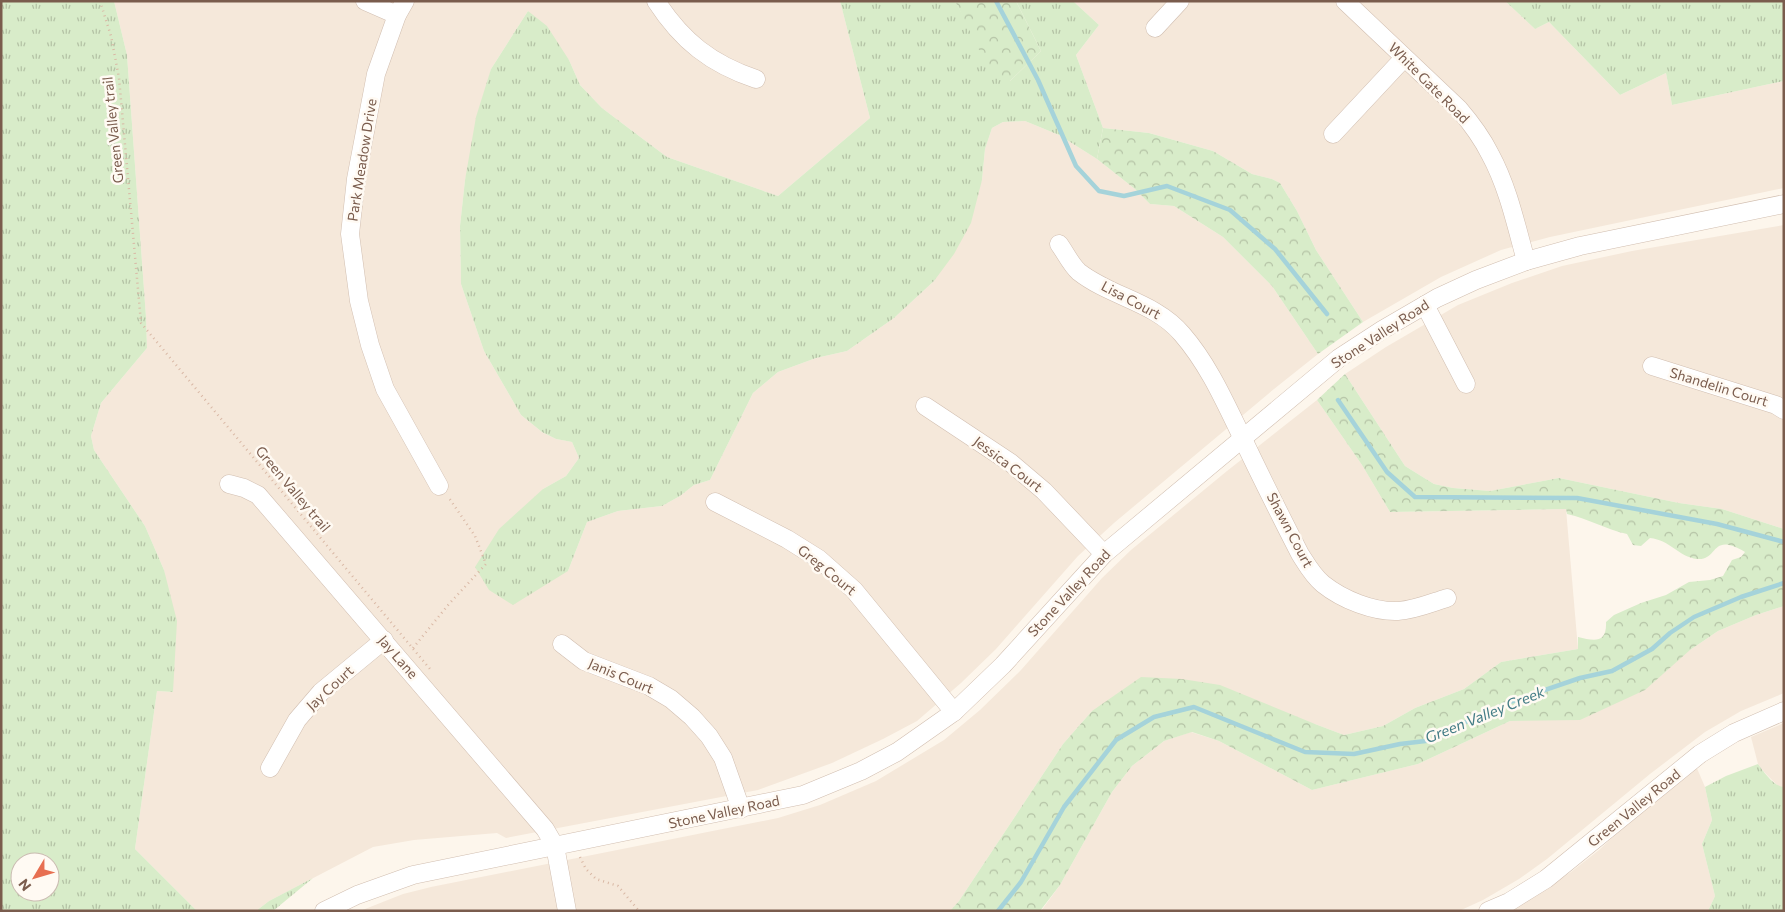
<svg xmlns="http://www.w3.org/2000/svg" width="1785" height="912" font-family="Commissioner,sans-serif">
<defs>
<pattern id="grass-tufts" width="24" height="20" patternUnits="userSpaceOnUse" patternTransform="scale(1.25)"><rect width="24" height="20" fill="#d8ecc9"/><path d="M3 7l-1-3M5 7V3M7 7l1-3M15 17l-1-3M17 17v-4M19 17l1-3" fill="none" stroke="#b4c2a5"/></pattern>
<pattern id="forest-crowns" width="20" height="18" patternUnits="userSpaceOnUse" patternTransform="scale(1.25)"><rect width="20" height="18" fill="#d8ecc9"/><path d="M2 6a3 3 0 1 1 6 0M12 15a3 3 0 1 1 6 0" fill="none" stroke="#b4c2a5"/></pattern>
</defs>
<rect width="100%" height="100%" fill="#fdf6ec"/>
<g fill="#f5e8da">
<polygon points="114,1 840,1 870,118 778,196 667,157 631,130 602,108 580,85 569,60 528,11 491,69 465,180 460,226 461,284 484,351 521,415 542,432 556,439 572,442 579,458 566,476 543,489 568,571 587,522 618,511 662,506 680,496 694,485 710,480 753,393 778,372 816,358 847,351 894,318 934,281 982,180 985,149 992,128 1003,122 1025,121 1059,135 1097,159 1135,189 1150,204 1174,206 1223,237 1272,286 1318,354 1274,389 1114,523 1078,556 996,649 961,683 917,721 883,739 832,763 758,790 506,838 497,833 414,840 373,847 269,901 256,911 197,911 135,849 157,691 173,692 164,570 145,526 94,450 91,436 101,403 147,348 146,317 127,55"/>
<polygon points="1073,1 1505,1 1535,29 1549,22 1620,95 1666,73 1672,105 1784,81 1784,188 1550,237 1501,250 1441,277 1363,322 1316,250 1297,211 1280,183 1272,179 1252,174 1213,151 1149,133 1103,128 1076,55 1099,25"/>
<polygon points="1784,225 1784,529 1722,509 1679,503 1559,478 1490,491 1453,488 1434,484 1405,466 1345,374 1386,347 1458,305 1512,283 1562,266 1632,251"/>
<polygon points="1317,400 1362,465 1390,512 1566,509 1578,649 1501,662 1464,689 1415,708 1383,726 1344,735 1315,724 1092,711 1063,744 959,901 950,911 360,911 403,894 431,887 778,818 820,805 876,781 944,740 980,710 1021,670 1102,578 1131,550 1227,471"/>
<polygon points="1784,606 1784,693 1741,711 1705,732 1650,774 1547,859 1519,879 1483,900 1459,911 1041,911 1060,885 1112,792 1132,766 1164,741 1191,732 1219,741 1312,790 1418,764 1510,721 1528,720 1690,650 1718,631 1756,615"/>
<polygon points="1784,723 1784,787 1779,787 1765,773 1758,764 1751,737"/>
<polygon points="1696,766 1705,787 1712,820 1702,844 1715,896 1708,911 1510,911 1571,872 1599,850 1629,822"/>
</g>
<g fill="url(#grass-tufts)" fill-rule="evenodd">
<path d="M1 1H114L127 55 146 317 147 348 101 403 91 436 94 450 145 526 164 570 177 621 173 692 157 691 135 849 197 911H1ZM20 862H50V892H20Z"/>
<polygon points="840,1 955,1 968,25 1010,81 1041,51 1016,1 1073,1 1099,25 1076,55 1103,128 1097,159 1059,135 1025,121 1003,122 992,128 985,149 982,180 971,223 954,254 934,281 894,318 847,351 816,358 778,372 753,393 710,480 694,485 680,496 662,506 618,511 587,522 568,571 513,605 489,590 475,567 499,529 543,489 566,476 579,458 572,442 556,439 542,432 521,415 484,351 461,284 460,226 465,180 476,117 491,69 528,11 547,26 569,60 580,85 602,108 631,130 667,157 778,196 870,118"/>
<polygon points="1505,1 1784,1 1784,81 1672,105 1666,73 1620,95 1549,22 1535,29"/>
<path d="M1758 764C1764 772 1773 786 1784 787V911H1708L1715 896 1702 844 1712 820 1705 787 1726 776Z"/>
<polygon points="313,878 273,911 256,911 269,901"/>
</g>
<g fill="url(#forest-crowns)">
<polygon points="955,1 1016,1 1041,51 1010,81 998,80 985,62"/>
<polygon points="1103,128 1149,133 1213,151 1252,174 1272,179 1280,183 1297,211 1316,250 1363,322 1318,354 1272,286 1223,237 1174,206 1150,204 1135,189 1097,159"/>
<path d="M1345 374 1405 466 1434 484 1453 488 1490 491 1559 478 1679 503 1722 509 1784 529V606L1756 615 1718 631 1690 650 1645 690 1580 720 1510 721 1418 764 1312 790 1219 741 1192 732 1164 741 1132 766 1112 792 1060 885 1040 911H950L959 901 1063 744 1092 711 1141 677 1182 679 1220 685 1315 724 1344 735 1383 726 1415 708 1464 689 1501 662 1578 649V637C1594 641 1607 644 1606 622L1614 615 1641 603 1666 595 1689 582 1710 580 1723 576 1732 560 1741 557 1745 552C1710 531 1719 561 1697 559 1679 557 1670 540 1650 538L1641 546 1633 545 1627 534C1605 529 1589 519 1567 514L1566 509 1390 512 1362 465 1317 400Z"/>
</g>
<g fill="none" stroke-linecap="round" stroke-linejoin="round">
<g stroke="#a5d3da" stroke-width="4.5">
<polyline points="996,1 1038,80 1076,166 1099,191 1124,196 1167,186 1230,210 1275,249 1327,314"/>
<polyline points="1338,400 1387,472 1415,497 1577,498 1717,524 1784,542"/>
<polyline points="998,911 1021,882 1064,807 1116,740 1154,717 1194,707 1305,752 1354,754 1400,744 1434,740 1457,726 1510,702 1580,678 1612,671 1652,649 1670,633 1694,617 1741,597 1784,583"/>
</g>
<g stroke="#d1beb0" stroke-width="19">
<g id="minor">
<polyline points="365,1 397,15"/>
<polyline points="405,1 397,15 376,74 356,179 350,234 359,301 370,345 385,389 439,486"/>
<path d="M656 1C682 41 711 64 756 79"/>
<path d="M1345 1 1459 109C1471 123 1482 138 1490 154 1508 187 1516 225 1526 261"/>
<polyline points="1155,28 1180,1"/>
<polyline points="1333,134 1404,58"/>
<path d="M1059 244C1065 252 1071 265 1079 272 1111 297 1155 302 1182 334 1208 364 1224 400 1241 435 1260 475 1280 515 1300 554 1307 565 1313 576 1323 584 1343 600 1374 612 1398 611 1415 610 1431 603 1447 598"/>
<polyline points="1425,305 1466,384"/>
<polyline points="1652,366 1776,405 1784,410"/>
<polyline points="925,406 1011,463 1044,491 1104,554"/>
<polyline points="229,484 244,488 258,495 545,829 555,846 567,911"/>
<polyline points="715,502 787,539 819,559 854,590 954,712"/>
<polyline points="562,644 584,661 649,686 671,699 692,717 709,736 723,758 741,809"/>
<polyline points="270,768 297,720 321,692 384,640"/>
<polyline points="324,911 357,895 413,875 803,795 861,771 897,752 954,712 1003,665 1104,554 1339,358 1382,330 1437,298 1476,280 1526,261 1580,246 1784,204"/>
<polyline points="1488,911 1509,902 1546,879 1700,754 1734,733 1784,711"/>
</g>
</g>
<g stroke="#d9b8a5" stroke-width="2.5" stroke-dasharray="1 4" stroke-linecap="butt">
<polyline points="100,1 111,36 119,78 141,323 430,669"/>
<polyline points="413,648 449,604 486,564 475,536 449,498"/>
<polyline points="580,857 586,869 596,879 618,886 639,911"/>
</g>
<use href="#minor" stroke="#fff" stroke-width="18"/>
</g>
<g text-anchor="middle" stroke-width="5" stroke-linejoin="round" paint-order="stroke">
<g font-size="14" fill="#7a5c4d" stroke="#fffaf3">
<text transform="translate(1429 83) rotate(45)" y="5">White Gate Road</text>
<text transform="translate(113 130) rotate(-96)" y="5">Green Valley trail</text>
<text transform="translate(362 160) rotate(-81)" y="5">Park Meadow Drive</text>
<text transform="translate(1131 300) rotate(28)" y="5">Lisa Court</text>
<text transform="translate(1380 334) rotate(-33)" y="5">Stone Valley Road</text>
<text transform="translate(1719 387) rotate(17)" y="5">Shandelin Court</text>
<text transform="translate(1008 464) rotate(37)" y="5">Jessica Court</text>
<text transform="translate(293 489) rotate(50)" y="5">Green Valley trail</text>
<text transform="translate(1290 530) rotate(62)" y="5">Shawn Court</text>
<text transform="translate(827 570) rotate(39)" y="5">Greg Court</text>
<text transform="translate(1069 593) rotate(-47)" y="5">Stone Valley Road</text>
<text transform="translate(398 657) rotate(49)" y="5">Jay Lane</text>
<text transform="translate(621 676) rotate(23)" y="5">Janis Court</text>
<text transform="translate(330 688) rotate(-43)" y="5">Jay Court</text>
<text transform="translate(1634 808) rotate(-39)" y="5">Green Valley Road</text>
<text transform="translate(724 812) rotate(-12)" y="5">Stone Valley Road</text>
</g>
<g font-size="15" font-style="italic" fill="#437c86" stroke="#fffaf3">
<text transform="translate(1485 715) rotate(-22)" y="5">Green Valley Creek</text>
</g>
</g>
<rect width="1785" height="912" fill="none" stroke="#7a5c4d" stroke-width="5"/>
<g transform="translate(35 877) rotate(232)"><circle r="24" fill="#fffaf3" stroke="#cabbb1"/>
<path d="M0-4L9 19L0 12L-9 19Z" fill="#e76f51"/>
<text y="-8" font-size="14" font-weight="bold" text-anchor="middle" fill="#7a5c4d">N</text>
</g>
</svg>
